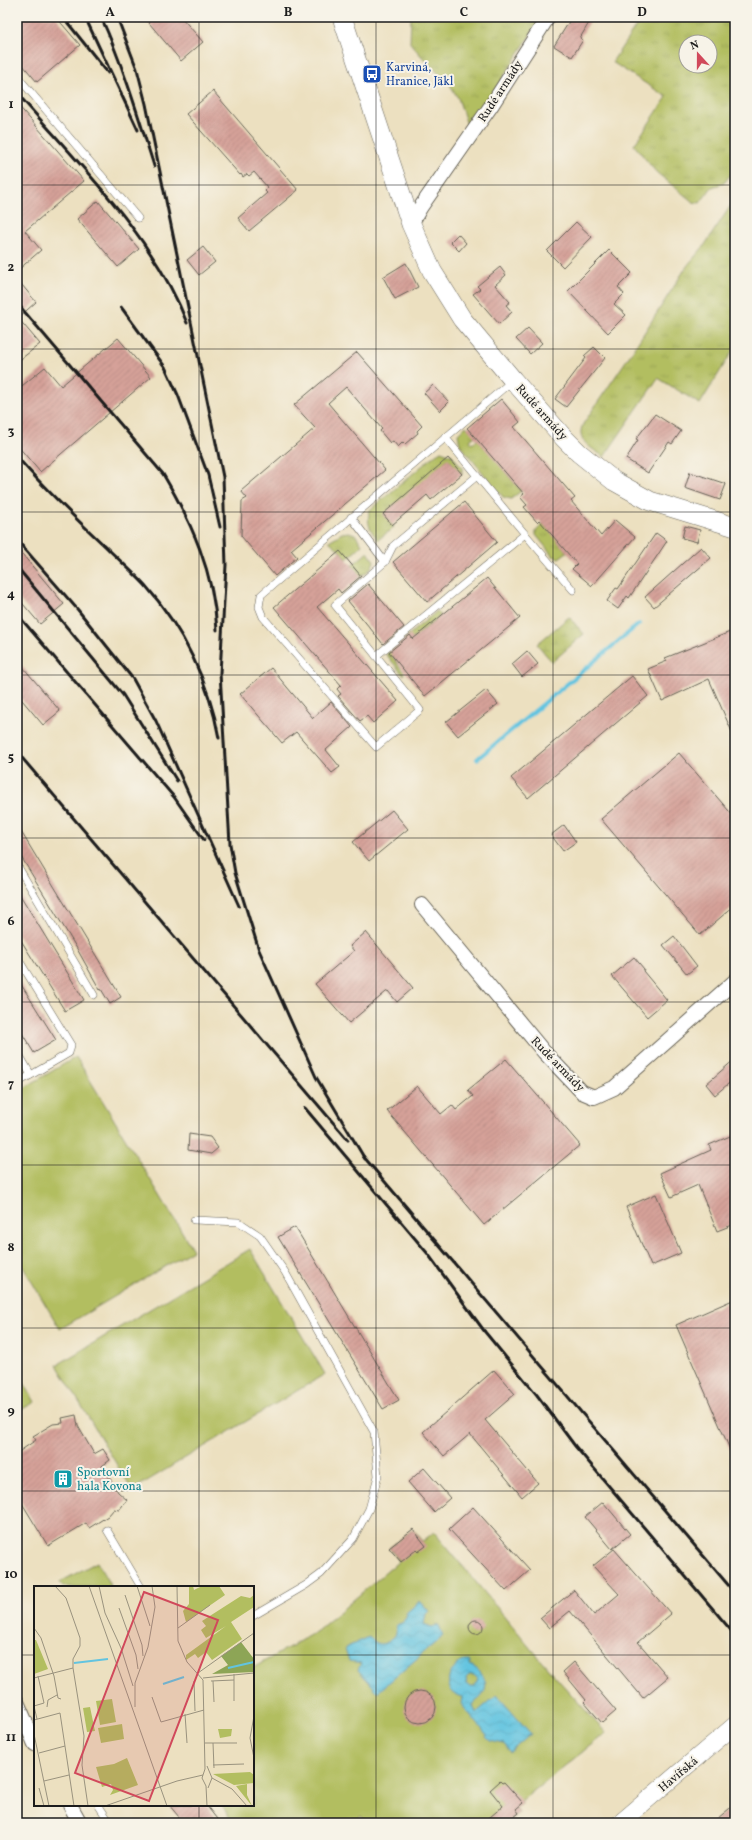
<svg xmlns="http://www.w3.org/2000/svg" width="752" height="1840" font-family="Vollkorn,serif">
<defs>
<pattern id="grass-tufts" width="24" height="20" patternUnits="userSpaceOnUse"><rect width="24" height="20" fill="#b2be60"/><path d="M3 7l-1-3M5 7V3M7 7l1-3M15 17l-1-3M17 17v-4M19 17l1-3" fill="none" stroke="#98a353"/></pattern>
<pattern id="wetland-marsh" width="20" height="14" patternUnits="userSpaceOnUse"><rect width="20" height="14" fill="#b2be60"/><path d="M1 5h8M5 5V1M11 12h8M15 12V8" fill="none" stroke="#98a353"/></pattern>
<pattern id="water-waves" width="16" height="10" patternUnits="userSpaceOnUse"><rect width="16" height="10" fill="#62c4e0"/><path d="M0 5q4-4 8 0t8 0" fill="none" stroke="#54a8c0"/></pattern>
<pattern id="building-hatch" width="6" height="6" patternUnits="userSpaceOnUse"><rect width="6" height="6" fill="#d5a199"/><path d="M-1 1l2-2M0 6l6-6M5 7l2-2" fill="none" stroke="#b68a83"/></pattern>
</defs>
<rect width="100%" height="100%" fill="#f7f3e8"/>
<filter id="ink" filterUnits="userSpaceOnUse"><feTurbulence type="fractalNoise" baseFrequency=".025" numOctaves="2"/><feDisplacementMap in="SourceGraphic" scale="8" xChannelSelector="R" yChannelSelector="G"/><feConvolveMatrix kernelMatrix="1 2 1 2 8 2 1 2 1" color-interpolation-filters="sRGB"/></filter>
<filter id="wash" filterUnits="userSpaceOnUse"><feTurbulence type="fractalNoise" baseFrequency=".012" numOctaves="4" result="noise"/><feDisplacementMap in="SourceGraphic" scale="16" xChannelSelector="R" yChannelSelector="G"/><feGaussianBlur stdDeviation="0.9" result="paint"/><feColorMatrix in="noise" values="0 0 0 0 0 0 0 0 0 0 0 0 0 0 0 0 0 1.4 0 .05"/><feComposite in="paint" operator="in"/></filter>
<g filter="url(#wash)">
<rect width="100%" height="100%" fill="#ece0c0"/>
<g fill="url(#grass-tufts)" stroke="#676d3e" fill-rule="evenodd">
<polygon points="411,17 542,17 471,127 467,125 458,98 450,85 424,59 410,43"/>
<path d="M642 17H735V169L724 183 712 187 700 203 693 202 656 172 634 145 667 97 612 62ZM686 42H710V66H686Z"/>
<path d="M735 199V347L700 404 658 378 604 457C592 448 575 441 583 424L628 358 687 266 704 246Z"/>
<polygon points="466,426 475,436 470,440 472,444 478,439 521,491 511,499 503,497 460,445 458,434"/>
<path d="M441 451 452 455 462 468V475L449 459 384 515 394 527 378 540C370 530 366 523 370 510L436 454Z"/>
<polygon points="543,524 567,552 559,558 553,556 536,535 536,531"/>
<polygon points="349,532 355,534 362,545 347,559 337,548 329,541 342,533"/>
<path d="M368 552 374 561C371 573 361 576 350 580L358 572 352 565Z"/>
<polygon points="437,611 441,615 392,656 404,673 403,675 386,654"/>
</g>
<polygon fill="url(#wetland-marsh)" stroke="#676d3e" points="569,617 584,634 552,662 537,644"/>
<g fill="#b2be60" stroke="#676d3e">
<polygon points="76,1057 193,1250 60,1329 17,1257 17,1092"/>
<polygon points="250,1249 325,1374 132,1490 57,1365"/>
<polygon points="17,1371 35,1402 17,1412"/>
<polygon points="413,1529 423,1541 434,1532 552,1673 606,1733 521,1801 523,1803 516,1809 519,1813 507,1823 367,1823 361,1816 353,1823 233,1823 222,1805 253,1805 253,1668 317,1631 399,1561 389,1548"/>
<polygon points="97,1562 111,1587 63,1587 60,1582"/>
</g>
<g fill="url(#water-waves)" stroke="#3f707e" fill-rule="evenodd">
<path d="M420 1601 429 1611 426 1614 424 1624 432 1627 439 1625 443 1636 378 1692 358 1670 361 1663 349 1661 345 1648 369 1637C378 1649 389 1644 396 1634V1625L404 1622 407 1615 406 1613Z"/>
<path d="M464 1661H470V1665C482 1670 491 1684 482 1696 479 1700 475 1701 473 1705L476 1713 497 1695 531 1734 510 1752 504 1744 490 1741 486 1737 487 1735 461 1704 462 1697C441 1692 447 1667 464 1661ZM469 1675H474L478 1679 475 1686H470L467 1684 466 1678Z"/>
</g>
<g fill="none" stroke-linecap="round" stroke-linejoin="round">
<polyline stroke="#62c4e0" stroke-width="4" points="477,759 639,624"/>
</g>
<g id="blocks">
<g fill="url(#building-hatch)">
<polygon points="17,17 56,17 80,45 37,82 17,58"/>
<polygon points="144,17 181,17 203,42 181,61"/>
<polygon points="572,17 584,17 590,21 580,38 583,40 572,57 554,46"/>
<polygon points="213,91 298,190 249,231 238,218 267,193 265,191 268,188 254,172 249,176 247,174 243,177 241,174 240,175 186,114"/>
<polygon points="17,104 84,181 25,231 41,250 17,271"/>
<polygon points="98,201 139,249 118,267 77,219"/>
<polygon points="576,222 592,237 563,267 547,251"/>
<polygon points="458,234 466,243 459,251 450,242"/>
<polygon points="203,247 215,262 199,275 187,260"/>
<polygon points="609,250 632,273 618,287 624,294 614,304 626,315 608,333 568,291"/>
<polygon points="406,263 418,287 395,299 383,277"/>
<polygon points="500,267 506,275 495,285 510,302 506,305 512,312 499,324 473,294 480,289 477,286"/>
<polygon points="17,279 36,302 18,318 40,344 17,362"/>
<polygon points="528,328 542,343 530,354 516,339"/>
<polygon points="118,338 151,377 40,472 17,445 17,390 45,367 61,386"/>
<polygon points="594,347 605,358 566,407 555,399 586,358 584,356"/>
<polygon points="357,352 422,426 417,431 418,433 405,444 403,442 398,447 393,441 390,443 380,431 382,429 346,387 328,403 385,470 291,550 297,557 275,576 241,536 242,501 247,498 241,491 315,428 294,405"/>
<polygon points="433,385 449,402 440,411 424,393"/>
<polygon points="501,399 520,422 514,427 575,498 571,501 601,536 615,520 635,537 592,586 572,569 577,564 539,520 537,522 524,507 527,505 520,497 524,494 467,428"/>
<polygon points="655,414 681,431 672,444 669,442 648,473 626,459 638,440 636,439"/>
<polygon points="448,458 462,474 431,500 427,495 392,525 383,514"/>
<polygon points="690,472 726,484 720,500 685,488"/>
<polygon points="464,502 497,542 427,602 393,562"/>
<polygon points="685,526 700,530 697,542 682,538"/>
<polygon points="656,533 667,541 629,598 627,596 618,609 607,601 616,588 618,589"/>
<polygon points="701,547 711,558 654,607 645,597"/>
<polygon points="17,548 64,604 40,624 17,597"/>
<polygon points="340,551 361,576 341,593 338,589 317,607 398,701 373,723 367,716 360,721 338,696 341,694 337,689 341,685 274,607"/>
<polygon points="487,578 520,618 425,696 389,652 410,635 413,639"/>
<polygon points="368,584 404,627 383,644 348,601"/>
<polygon points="735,630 735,739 709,679 662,701 648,669 667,661 665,658"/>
<polygon points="527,651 538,664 522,677 512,664"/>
<polygon points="17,660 60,711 43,725 17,694"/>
<polygon points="271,668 313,718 331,702 352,727 326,750 340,767 332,773 296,732 282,743 240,694"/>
<polygon points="632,676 648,696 528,798 511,778"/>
<polygon points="486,690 498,704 458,736 446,722"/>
<polygon points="679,753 735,818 735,905 700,935 601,819"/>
<polygon points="392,810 408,829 369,861 353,842"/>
<polygon points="17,825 121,997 110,1004 101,989 100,990 76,947 17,850"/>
<polygon points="564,825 576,842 563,851 551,835"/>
<polygon points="17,890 84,1000 65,1011 17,934"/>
<polygon points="366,932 413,988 397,1002 388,991 386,992 349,1023 315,984 354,951 350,946"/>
<polygon points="674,936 697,966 687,974 663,945"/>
<polygon points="634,957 644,969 643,971 667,1000 647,1017 612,976"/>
<polygon points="17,978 56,1040 34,1053 17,1025"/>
<polygon points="506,1059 580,1145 484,1225 387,1111 417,1086 441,1114 452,1105 456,1110 473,1096 468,1090"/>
<polygon points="735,1059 735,1078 715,1095 706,1084"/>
<polygon points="189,1134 210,1137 218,1148 211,1154 188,1150"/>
<polygon points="735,1134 735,1224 717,1231 698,1185 671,1197 660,1173 711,1150 709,1145"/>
<polygon points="656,1194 681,1253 651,1266 626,1207"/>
<polygon points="295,1227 399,1400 383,1409 278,1237"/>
<polygon points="735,1299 735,1461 676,1325"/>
<polygon points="494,1370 515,1394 485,1420 538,1483 522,1497 470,1434 444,1456 423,1432"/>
<polygon points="76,1415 78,1426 94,1454 103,1449 110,1460 102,1466 118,1492 127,1500 119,1510 114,1509 108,1516 89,1528 86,1523 48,1546 17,1495 17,1453 36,1440 33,1436 53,1424 63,1423 62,1418"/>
<polygon points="424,1468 450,1498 434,1512 408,1482"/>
<polygon points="603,1502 630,1534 612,1549 585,1517"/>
<polygon points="473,1507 530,1570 506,1591 449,1529"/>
<polygon points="413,1529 426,1546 418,1552 416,1550 401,1562 389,1548"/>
<polygon points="614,1549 671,1614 638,1642 668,1677 643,1698 570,1611 549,1628 540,1618 574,1590 594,1615 619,1594 593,1566"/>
<circle cx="476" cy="1627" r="7"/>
<polygon points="574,1662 616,1711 602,1723 584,1702 586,1700 563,1672"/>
<circle cx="420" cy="1707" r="16"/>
<polygon points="500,1781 502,1783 504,1782 523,1803 516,1809 519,1813 507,1823 483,1823 503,1806 490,1790"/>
<polygon points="735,1804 735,1823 712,1823"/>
<polygon points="169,1805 206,1805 220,1823 184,1823"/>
</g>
</g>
</g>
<g filter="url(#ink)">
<use href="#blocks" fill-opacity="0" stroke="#656155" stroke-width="1"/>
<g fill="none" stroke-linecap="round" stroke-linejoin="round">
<g stroke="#656155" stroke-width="8">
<g id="service">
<polyline points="17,76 138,218"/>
<polyline points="445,437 477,476 393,546 385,562 335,605 420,710 376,747 263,617 259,607 261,595 513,380"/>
<polyline points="351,517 385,562"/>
<polyline points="525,534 573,590"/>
<polyline points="376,656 525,534 477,476"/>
<polyline points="17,865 94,995"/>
<polyline points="17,957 71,1045 69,1053 17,1083"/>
<polyline points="17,1051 31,1075"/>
<polyline points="194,1220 239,1222 260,1236 285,1272 374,1432 378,1476 369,1509 353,1539 321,1574 306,1585 253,1616"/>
<polyline points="107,1530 141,1587"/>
<polyline points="99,1806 110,1823"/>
</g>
</g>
<g stroke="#656155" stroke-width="16">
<g id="minor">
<polyline points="411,224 420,208 491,106 548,17"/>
<polyline points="422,905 544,1052 582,1092 594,1097 614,1088 735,981"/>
<polyline points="17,1702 35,1744"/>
<polyline points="70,1805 80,1823"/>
</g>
</g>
<g stroke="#656155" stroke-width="18">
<polyline id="tertiary" points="620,1823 735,1725"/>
</g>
<g stroke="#656155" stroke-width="20">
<polyline id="secondary" points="342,17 411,224 432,271 462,319 513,380 564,438 579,453 614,481 650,501 735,527"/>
</g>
<use href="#service" stroke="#fff" stroke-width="7"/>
<use href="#minor" stroke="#fff" stroke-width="14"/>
<use href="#tertiary" stroke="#fff" stroke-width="17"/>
<use href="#secondary" stroke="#fff" stroke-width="19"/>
<g stroke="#1c1c1c" stroke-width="3">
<polyline points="63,17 108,73"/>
<polyline points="85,17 138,130"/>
<path d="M101 17C123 65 138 115 154 166"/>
<polyline points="117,17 137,69 146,104 223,477 226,565 220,673 230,844 235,873 259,950 316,1077 365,1159"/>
<path d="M17 93C78 164 153 235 187 323"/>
<path d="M17 303 163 474C192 523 214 573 217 630"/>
<polyline points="121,307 165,367 178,395 208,475 220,527"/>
<path d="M17 457C45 489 75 518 106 547 119 560 133 572 145 585 183 628 209 682 219 738"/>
<polyline points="17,540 78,610 133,679 156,721 239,906"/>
<polyline points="17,567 123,695 177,781"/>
<polyline points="17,614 174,797 204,840"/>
<polyline points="17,752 348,1140"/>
<polyline points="305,1108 428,1254 485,1332 537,1395 575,1446 735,1635"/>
<polyline points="363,1156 735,1593"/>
</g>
</g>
</g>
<path fill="none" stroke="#1c1c1c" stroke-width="1" stroke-opacity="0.55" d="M199 17V1587M376 17V1823M553 17V1823M17 185H735M17 349H735M17 512H735M17 675H735M17 838H735M17 1002H735M17 1165H735M17 1328H735M17 1491H735M17 1655H35M253 1655H735M199 1805V1823"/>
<defs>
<g id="bus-square" transform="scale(1)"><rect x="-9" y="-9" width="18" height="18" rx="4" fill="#1a4fb4" stroke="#f7f3e8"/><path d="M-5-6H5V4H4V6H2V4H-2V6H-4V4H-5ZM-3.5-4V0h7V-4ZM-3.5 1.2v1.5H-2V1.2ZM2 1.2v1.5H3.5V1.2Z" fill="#fff"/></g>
<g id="building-square" transform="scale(1)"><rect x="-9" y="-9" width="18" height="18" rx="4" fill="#0f9aa8" stroke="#f7f3e8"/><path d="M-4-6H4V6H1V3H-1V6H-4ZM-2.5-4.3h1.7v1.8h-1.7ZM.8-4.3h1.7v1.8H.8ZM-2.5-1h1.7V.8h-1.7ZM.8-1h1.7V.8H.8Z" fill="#fff"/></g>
</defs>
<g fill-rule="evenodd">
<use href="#bus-square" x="372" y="74"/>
<use href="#building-square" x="63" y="1479"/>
</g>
<g text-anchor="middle" stroke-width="4" stroke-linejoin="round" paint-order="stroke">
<g font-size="12" fill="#164399" stroke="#f7f3e8" text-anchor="start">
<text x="386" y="71">Karviná,<tspan x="386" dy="14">Hranice, Jäkl</tspan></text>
</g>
<g font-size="12" fill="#1c1c1c" stroke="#f7f3e8">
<text transform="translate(500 91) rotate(-57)" y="4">Rudé armády</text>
<text transform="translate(542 412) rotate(48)" y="4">Rudé armády</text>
<text transform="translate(558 1064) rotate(46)" y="4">Rudé armády</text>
<text transform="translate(678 1774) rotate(-40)" y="4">Havířská</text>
</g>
<g font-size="12" fill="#0d838f" stroke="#f7f3e8" text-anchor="start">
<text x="77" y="1476">Sportovní<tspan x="77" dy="14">hala Kovona</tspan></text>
</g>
</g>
<g transform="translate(34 1586)">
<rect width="220" height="220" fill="#ece0c0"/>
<path d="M155 0H159L160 4 168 0H185L191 9 152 36 149 25 155 18ZM220 9V21L197 36 208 53 178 74 172 66 164 72 161 68 152 74V69L192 40 172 52 167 44 172 40 168 35 207 10 216 12ZM216 186 220 189V197L200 199 179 188ZM213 198V209L218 220 202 200Z" fill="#b2be60"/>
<path d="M207 56 220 73V86L178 88 194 79 187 70Z" fill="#8da556"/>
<path d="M0 54H2L14 83 0 88ZM78 113 82 136 66 139 62 115ZM56 121 61 145 53 146 49 122ZM88 138 90 153 67 157 64 142ZM184 143H198L197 150 186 152ZM93 172 104 199 76 209 79 204 77 198 68 201 62 181 80 178Z" fill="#b2be60"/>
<path fill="none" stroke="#62c4e0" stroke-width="2" d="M40 77 74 73M194 82 220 76M129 98 150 91"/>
<path fill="none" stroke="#99927e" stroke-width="1" d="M21 0 32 12 46 52V60L39 73V82L50 150 48 179 54 220M55 0 133 220M65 0 71 27 87 62 99 100M103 0 116 40M143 0 144 55 153 76 169 94 171 183 168 192 172 200 173 220M91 9 108 59 109 70M85 22 102 69 104 83M0 42 7 52 20 90 24 112 27 113M144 42 176 19M164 87 220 47M200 88V115M0 92 39 82M169 92 220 87M160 95 161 125M177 95 200 94M179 95 180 116M118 111 127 136 170 124M0 120 10 117 4 90M0 120 3 133M13 121 14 114 23 109M101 121V97L114 61 121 21 118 0M151 128 153 157M220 130 216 152 220 172M0 134 26 127 40 220M0 148 15 220M171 157H203M179 157 180 182M5 167 31 160M179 179 210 178M173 180 178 192 174 202M178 192 198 203 213 220M10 195 35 189M5 202 10 220M71 220 143 195 169 189"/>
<path fill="#d1495b" fill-opacity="0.15" stroke="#d1495b" stroke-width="2" d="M110 6 184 34 115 215 41 187Z"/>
<rect width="220" height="220" fill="none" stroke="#1c1c1c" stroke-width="2"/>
</g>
<rect width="752" height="1840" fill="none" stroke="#f7f3e8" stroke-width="44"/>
<g transform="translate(698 54) rotate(339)"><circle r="19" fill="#f7f3e8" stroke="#9f9d96"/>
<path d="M0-3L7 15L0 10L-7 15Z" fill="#d1495b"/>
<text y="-6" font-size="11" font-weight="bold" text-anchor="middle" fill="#1c1c1c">N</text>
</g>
<rect x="22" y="22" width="708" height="1796" fill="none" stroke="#1c1c1c" stroke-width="1.5"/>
<g font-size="13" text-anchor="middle" font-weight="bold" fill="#1c1c1c">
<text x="110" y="16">A</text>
<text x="288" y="16">B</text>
<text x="464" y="16">C</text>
<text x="642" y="16">D</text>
<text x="11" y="108">1</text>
<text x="11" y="271">2</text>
<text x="11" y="435">3</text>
<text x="11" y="598">4</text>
<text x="11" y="761">5</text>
<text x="11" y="925">6</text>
<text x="11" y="1088">7</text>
<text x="11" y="1251">8</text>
<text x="11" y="1414">9</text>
<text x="11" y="1578">10</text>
<text x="11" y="1741">11</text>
</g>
</svg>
